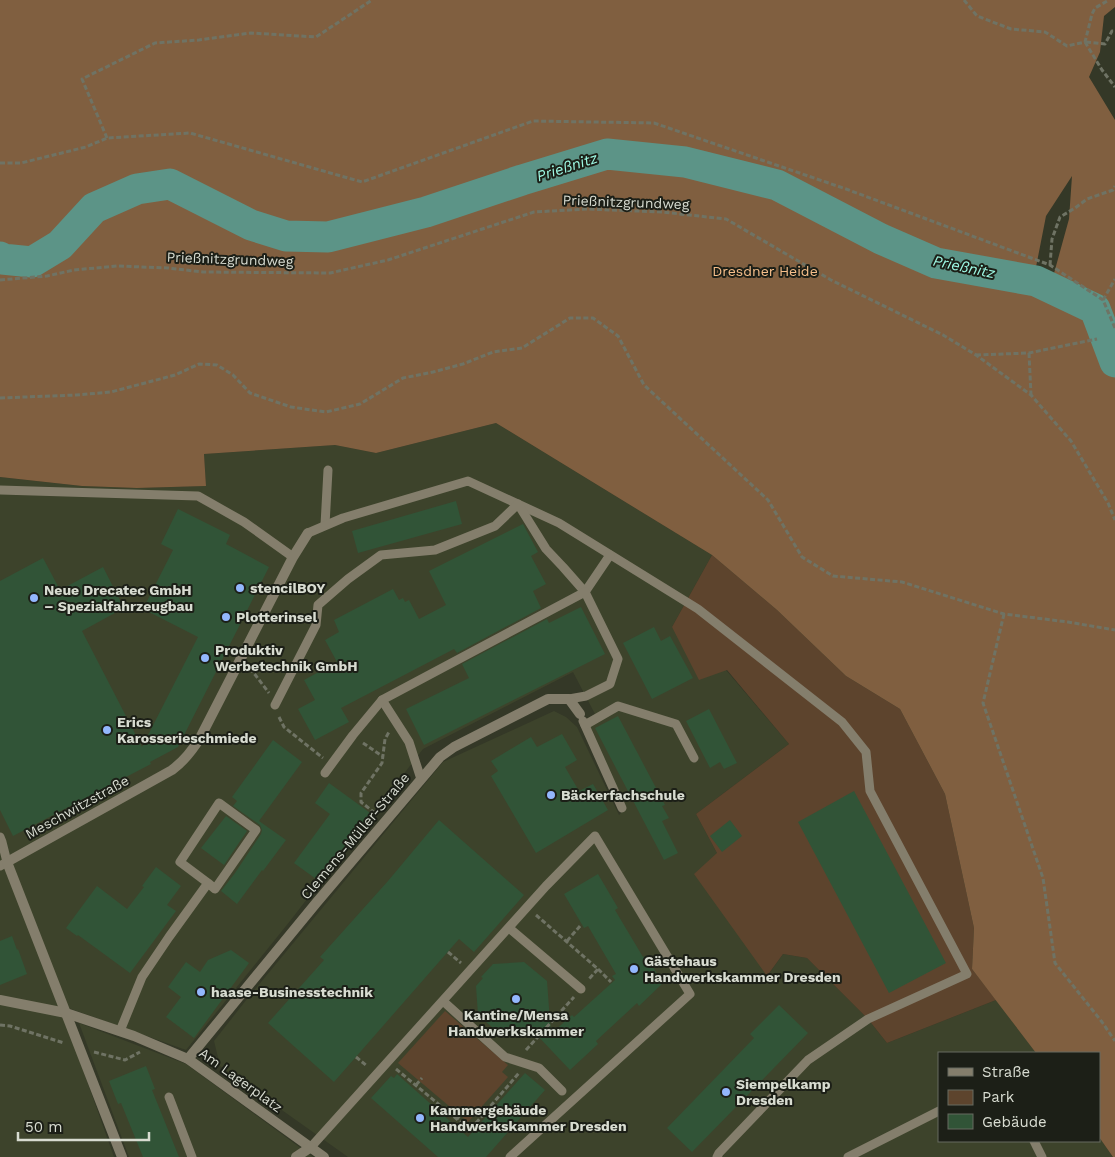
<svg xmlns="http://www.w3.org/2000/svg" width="1115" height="1157" font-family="'Work Sans',sans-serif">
<rect width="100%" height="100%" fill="#343827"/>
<g fill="#3d432b">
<polygon points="496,423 712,555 672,627 726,670 789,744 696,814 717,853 768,975 783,954 807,958 868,1019 887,1043 996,1000 1036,1053 939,1053 939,1141 1099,1141 1099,1137 1113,1157 348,1157 220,1066 214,1041 247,999 443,762 554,711 566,717 577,727 619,815 625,809 586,719 595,714 573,672 423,749 290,921 186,1050 60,1005 114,1157 0,1157 0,477 82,486 137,488 206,486 204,454 335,445 376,453"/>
<polygon points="79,1023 186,1064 313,1157 129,1157"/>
</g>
<g fill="#5d442d">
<polygon points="712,555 777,610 846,676 900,709 945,794 974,928 972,969 996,1000 887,1043 868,1019 807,958 783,954 767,976 694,874 717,853 696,814 789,744 727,670 699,680 672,627"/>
<polygon points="445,1011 508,1065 502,1072 508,1077 468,1122 398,1063"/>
</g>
<path fill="#805f40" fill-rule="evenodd" d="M0 0H1115V7L1104 16 1100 52 1089 77 1115 120V1157H1113L1099 1137V1053H1036L972 969 974 928 945 794 900 709 846 676 777 610 712 555 496 423 376 453 335 445 204 454 206 486 137 488 82 486 0 477ZM1072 176 1069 219 1053 277 1036 267 1046 216Z"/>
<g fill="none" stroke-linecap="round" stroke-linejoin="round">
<polyline stroke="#5c9487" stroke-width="31" points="0,257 2,259 32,262 60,245 94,208 137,189 170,184 251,225 286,236 328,237 426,212 522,180 607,154 685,162 777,185 881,239 936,263 1036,281 1095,309 1115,362"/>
</g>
<g fill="#315437">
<polygon points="456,501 462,524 358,553 352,531"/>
<polygon points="178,509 230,535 226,544 269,567 178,747 150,762 151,764 13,836 0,810 0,581 43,558 60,590 103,567 124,608 82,631 142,747 198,637 143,609 173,550 161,544"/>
<polygon points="523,524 538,552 531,556 546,584 533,591 541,608 457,653 454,649 341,708 349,722 315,740 298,709 315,700 304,680 337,662 325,640 339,632 334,620 393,589 399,600 403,598 405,602 409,600 419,619 446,605 429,571"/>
<polygon points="581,607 605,654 424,745 406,709 469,678 462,664 547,619 549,623"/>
<polygon points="654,627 661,641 670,636 693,678 652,699 623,643"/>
<polygon points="709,709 737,763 724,769 720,762 710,768 686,721"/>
<polygon points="618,716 665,805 662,806 669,818 662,821 678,853 664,860 595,728"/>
<polygon points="562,734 577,760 565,767 579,791 593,784 608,810 536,853 491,776 498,771 491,761 531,737 537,747"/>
<polygon points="273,740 302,762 259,821 286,840 263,871 262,870 237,904 221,891 235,873 261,834 262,830 260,825 233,806 237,801 232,797"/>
<polygon points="329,783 373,815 323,884 294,863 330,814 315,803"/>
<polygon points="854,791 946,963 889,993 798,822"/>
<polygon points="226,816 247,831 224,865 201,848"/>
<polygon points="439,820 524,895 474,952 459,939 334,1082 268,1023 324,960 320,957 388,881"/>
<polygon points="730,820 742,836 722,852 710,836"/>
<polygon points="156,867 181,886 167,905 176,911 130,973 78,935 77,936 66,928 97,886 127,909 144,887 142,886"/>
<polygon points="598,874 618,908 615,910 643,957 646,956 663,983 639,1006 637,1003 596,1041 598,1044 570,1070 534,1032 500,1034 478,1015 476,986 483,978 481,977 493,964 524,962 547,981 551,1034 572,1015 574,1017 615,980 612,976 616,974 588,926 584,928 564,894"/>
<polygon points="12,936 17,950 18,949 27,974 0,985 0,941"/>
<polygon points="231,950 249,963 194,1038 166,1017 181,997 168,987 186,962 200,972 208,960"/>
<polygon points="779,1005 808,1033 692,1152 667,1128 754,1038 750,1034"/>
<polygon points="146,1066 155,1089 152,1090 179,1157 143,1157 121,1103 118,1104 109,1081"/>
<polygon points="525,1073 545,1090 486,1157 438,1157 371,1098 391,1076 394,1078 397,1074 468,1137"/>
</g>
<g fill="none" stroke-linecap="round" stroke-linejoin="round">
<g stroke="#6f7364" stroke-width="3" stroke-dasharray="5 2.5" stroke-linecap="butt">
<polyline points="964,0 977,16 1011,29 1045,32 1067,46 1085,42 1092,14 1095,8 1109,0"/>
<polyline points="1085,42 1102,70 1115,87"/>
<polyline points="1086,42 1105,44 1112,31 1115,31"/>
<polyline points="107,138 82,79 155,43 199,40 251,33 316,37 372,0"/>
<polyline points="0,163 21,163 86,147 107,138 190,133 362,182 533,121 654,123 846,189 1050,265 1103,300 1115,328"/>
<polyline points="1050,265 1052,239 1060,217 1075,208 1087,199 1113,190 1115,186"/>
<polyline points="0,280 47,276 74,270 117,266 168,268 203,272 330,273 388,260 534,212 587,209 662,212 726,219 831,280 943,335 976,355 1031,395 1071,441 1108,503 1115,520"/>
<polyline points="1103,300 1115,279"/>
<polyline points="1029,353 1031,395"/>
<polyline points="976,355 1029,353 1097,339"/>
<polyline points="0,398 76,395 111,392 175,375 199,364 217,365 233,375 250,393 291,407 326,412 360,404 403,378 433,372 463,364 493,352 522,348 570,318 593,318 618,336 644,385 768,500 802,557 833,576 902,582 1004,614 1068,622 1115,630"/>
<polyline points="1004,614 983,703 1043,878 1055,963 1102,1022 1115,1041"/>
<polyline points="250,668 269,693"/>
<polyline points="279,717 284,727 323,758"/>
<polyline points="363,743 382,756"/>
<polyline points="375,813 361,802 361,793 382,763 385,739 389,732"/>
<polyline points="536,915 598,969 589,979"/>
<polyline points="567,941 580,926"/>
<polyline points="448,952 461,963"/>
<polyline points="598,969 611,982"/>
<polyline points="0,1025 10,1026 64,1043"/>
<polyline points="526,1050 574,997"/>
<polyline points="94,1052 125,1060 140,1052"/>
<polyline points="356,1057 367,1066"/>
<polyline points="396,1069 470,1130 519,1073"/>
<polyline points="416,1085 422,1078"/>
<polyline points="457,1119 462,1113"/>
</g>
<g stroke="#847e6c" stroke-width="9">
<polyline points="0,490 198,496 244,522 293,557"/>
<polyline points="325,525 328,470"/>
<polyline points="308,533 343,518 468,481 559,523 698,609 842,722 866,752 870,791 967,974 868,1019 808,1060 719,1153 717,1157"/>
<polyline points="382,700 409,742 421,779"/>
<polyline points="275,705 316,625 318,605 348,579 381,555 435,550 495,526 518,504 546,549 563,567 585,592 610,555"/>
<polyline points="583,721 622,808"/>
<polyline points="585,725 618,706 676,724 694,758"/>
<polyline points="325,773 353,735 382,700 585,592 618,659 610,684 586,696 569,699"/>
<polyline points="0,837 2,842 7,862 0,866"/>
<polyline points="509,928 581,989"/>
<polyline points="443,1001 505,1057 539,1068 562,1091"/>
<polyline points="120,1031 142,977 169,937 208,883 180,862 219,803 256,830 215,889 208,883"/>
<polyline points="169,1097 192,1157"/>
<polyline points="1034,1141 1042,1157"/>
<polyline points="311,1147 546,886 595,836 690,994 510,1157"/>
<polyline points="848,1157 939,1111"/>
</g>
<g stroke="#847e6c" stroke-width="10">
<polyline points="0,1000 66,1013 134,1036 188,1059 324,1157"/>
<polyline points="188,1059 317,902 440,757 454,747 548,699 569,699 580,714"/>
<path d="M122 1157 7 862 172 770C184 761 192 751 200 738L293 557 308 533"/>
<polyline points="296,1157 311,1147"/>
</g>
</g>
<g fill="#93b7fd" stroke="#1c1f17" stroke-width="2">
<circle cx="240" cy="588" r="5"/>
<circle cx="34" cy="598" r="5"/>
<circle cx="226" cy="617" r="5"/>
<circle cx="205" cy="658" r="5"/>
<circle cx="107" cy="730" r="5"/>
<circle cx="551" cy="795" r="5"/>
<circle cx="634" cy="969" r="5"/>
<circle cx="201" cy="992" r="5"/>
<circle cx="516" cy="999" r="5"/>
<circle cx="726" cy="1092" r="5"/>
<circle cx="420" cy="1118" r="5"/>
</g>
<g text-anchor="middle" stroke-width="4" stroke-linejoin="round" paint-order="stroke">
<g font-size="14" fill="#d8dcd1" stroke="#1c1f17">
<text transform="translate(626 202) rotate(2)" y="5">Prießnitzgrundweg</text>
<text transform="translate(230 259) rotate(2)" y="5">Prießnitzgrundweg</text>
<text transform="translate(77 807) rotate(-29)" y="5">Meschwitzstraße</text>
<text transform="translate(355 836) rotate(-50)" y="5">Clemens-Müller-Straße</text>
<text transform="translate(241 1080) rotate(36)" y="5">Am Lagerplatz</text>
</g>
<g font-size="14" fill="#f7bf8b" stroke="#1c1f17">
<text x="765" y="276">Dresdner Heide</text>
</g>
<g font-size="14" font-weight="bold" fill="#d8dcd1" stroke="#1c1f17" text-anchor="start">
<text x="250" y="593">stencilBOY</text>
<text x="44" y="595">Neue Drecatec GmbH<tspan x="44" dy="16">– Spezialfahrzeugbau</tspan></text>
<text x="236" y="622">Plotterinsel</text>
<text x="215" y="655">Produktiv<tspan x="215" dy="16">Werbetechnik GmbH</tspan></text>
<text x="117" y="727">Erics<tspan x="117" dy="16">Karosserieschmiede</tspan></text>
<text x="561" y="800">Bäckerfachschule</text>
<text x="644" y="966">Gästehaus<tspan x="644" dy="16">Handwerkskammer Dresden</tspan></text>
<text x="211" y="997">haase-Businesstechnik</text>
<text x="516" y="1020" text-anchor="middle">Kantine/Mensa<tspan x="516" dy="16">Handwerkskammer</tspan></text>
<text x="736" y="1089">Siempelkamp<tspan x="736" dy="16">Dresden</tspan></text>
<text x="430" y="1115">Kammergebäude<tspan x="430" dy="16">Handwerkskammer Dresden</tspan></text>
</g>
<g font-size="15" font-style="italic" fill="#9ef9e4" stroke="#1c1f17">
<text transform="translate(567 167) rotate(-18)" y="5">Prießnitz</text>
<text transform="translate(964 267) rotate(12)" y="5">Prießnitz</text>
</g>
</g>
<rect x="938" y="1052" width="162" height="90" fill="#1c1f17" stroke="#676b61"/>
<rect x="948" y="1068" width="25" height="8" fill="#847e6c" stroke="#676b61"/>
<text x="982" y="1077" font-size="15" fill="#d8dcd1">Straße</text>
<rect x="948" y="1090" width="25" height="15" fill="#5d442d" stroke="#676b61"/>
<text x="982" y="1102" font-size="15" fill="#d8dcd1">Park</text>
<rect x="948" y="1114" width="25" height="15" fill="#315437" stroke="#676b61"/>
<text x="982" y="1127" font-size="15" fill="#d8dcd1">Gebäude</text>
<path d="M18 1132v8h131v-8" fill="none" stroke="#d8dcd1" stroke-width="2.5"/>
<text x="25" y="1132" font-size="15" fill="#d8dcd1" stroke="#1c1f17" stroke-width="4" paint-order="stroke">50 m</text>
</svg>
